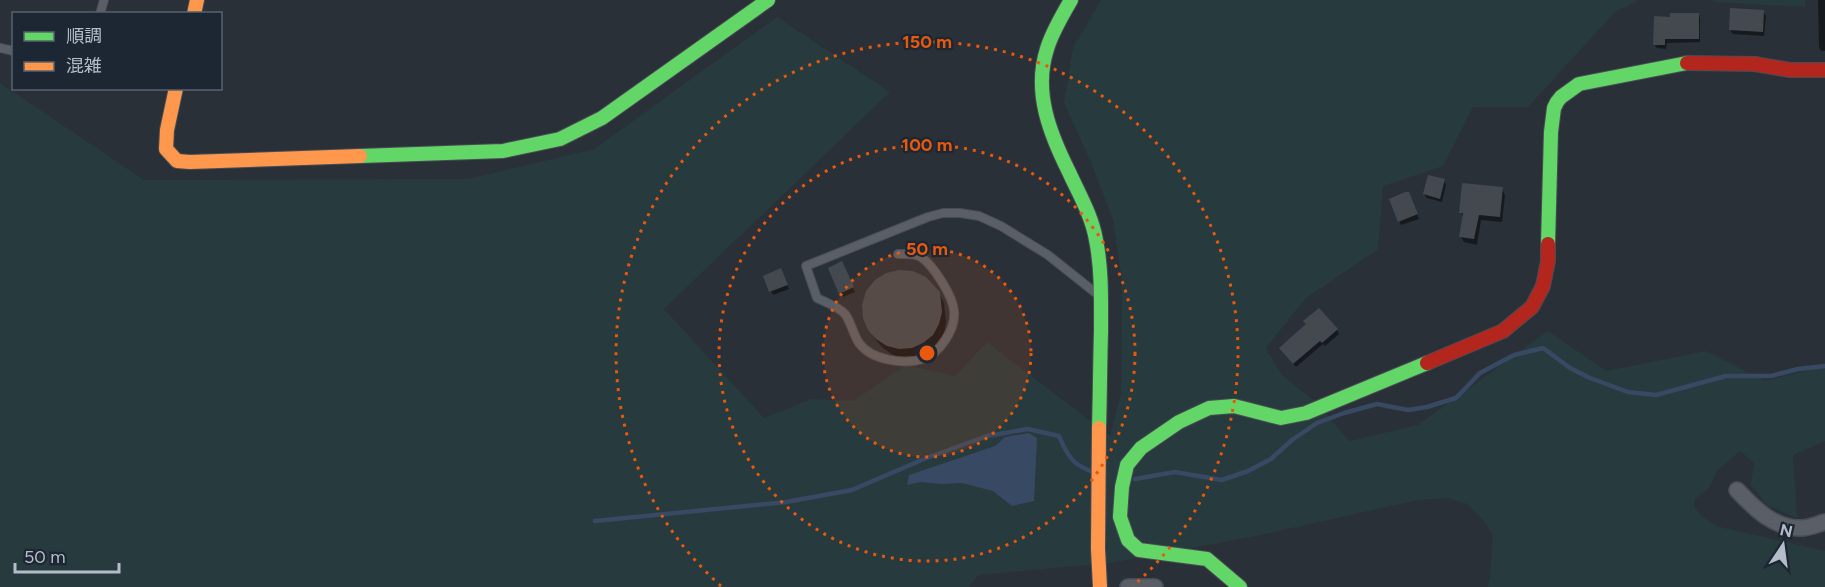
<svg xmlns="http://www.w3.org/2000/svg" width="1825" height="587" font-family="Figtree,'Noto Sans JP',sans-serif">
<rect width="100%" height="100%" fill="#2a3038"/>
<g fill="#273a3e">
<polygon points="1101,0 1640,0 1615,12 1528,107 1473,107 1443,166 1383,186 1378,249 1305,299 1266,348 1282,375 1318,404 1349,441 1418,425 1548,331 1606,371 1706,351 1765,381 1820,367 1825,368 1825,441 1793,455 1797,518 1767,505 1751,485 1754,463 1740,451 1717,471 1709,488 1695,499 1694,506 1700,515 1716,526 1825,551 1825,587 1488,587 1490,577 1493,535 1483,520 1467,504 1448,498 1418,500 1256,536 1110,563 978,575 969,587 0,587 0,83 144,180 468,179 594,149 777,17 890,92 664,309 764,418 811,399 853,401 906,365 955,376 987,342 1110,436 1121,393 1122,280 1113,220 1091,162 1064,103 1073,48"/>
<polygon points="1711,0 1805,0 1805,7 1714,2"/>
</g>
<polygon fill="#384963" points="1029,433 1037,438 1034,501 1012,506 993,491 962,483 942,484 920,482 907,485 909,475 995,446 1005,437"/>
<g fill="#0007">
<polygon points="1818,0 1825,0 1825,51 1821,51 1819,47"/>
<polygon points="1763,12 1766,16 1764,36 1733,34 1730,30"/>
<polygon points="1698,14 1700,18 1700,42 1667,43 1666,49 1657,48 1654,44 1672,18"/>
<polygon points="1444,180 1446,185 1442,202 1427,198 1424,194"/>
<polygon points="1502,189 1505,195 1502,222 1481,220 1477,245 1464,242 1460,236 1463,217 1461,212"/>
<polygon points="1411,198 1419,219 1401,225 1399,221"/>
<polygon points="844,267 855,292 843,297 840,293"/>
<polygon points="783,274 789,289 773,295 771,291"/>
<polygon points="939,293 944,303 946,322 944,334 937,344 928,352 917,357 905,357 893,355 883,348 875,339 869,329"/>
<polygon points="1307,325 1337,330 1339,334 1325,346 1323,344 1296,367 1283,352"/>
</g>
<g fill="none" stroke-linecap="round" stroke-linejoin="round">
<g stroke="#384963" stroke-width="4.5">
<polyline points="1135,479 1175,472 1222,480 1248,471 1271,459 1292,440 1317,423 1344,413 1377,404 1408,410 1427,407 1456,398 1480,373 1514,355 1543,348 1570,368 1590,378 1628,392 1656,395 1726,376 1771,376 1798,369 1825,366"/>
<path d="M595 521 786 502 852 490 924 459 987 436 1028 429 1059 436C1067 455 1073 466 1094 472"/>
</g>
</g>
<g fill="#444950">
<polygon points="1730,8 1764,10 1763,32 1729,30"/>
<polygon points="1670,13 1699,13 1699,39 1665,39 1665,45 1653,45 1654,16 1670,17"/>
<polygon points="1428,175 1445,179 1440,199 1423,194"/>
<polygon points="1462,183 1503,187 1500,217 1479,215 1474,239 1459,237 1463,213 1459,213"/>
<polygon points="1405,192 1409,192 1418,214 1398,222 1389,199"/>
<polygon points="842,261 854,287 839,294 828,268"/>
<polygon points="781,268 788,285 769,292 763,276"/>
<polygon points="899,270 913,271 926,277 940,292 942,312 939,324 933,335 923,343 912,348 899,349 887,346 876,339 868,330 863,318 862,305 866,291 875,280 886,273"/>
<polygon points="1319,308 1338,329 1322,343 1320,341 1293,364 1279,348 1306,324 1303,321"/>
</g>
<g fill="none" stroke-linecap="round" stroke-linejoin="round">
<g stroke="#484c53" stroke-width="10">
<g id="lane">
<polyline points="100,14 104,0"/>
<polyline points="0,48 14,51"/>
<path d="M898 254C905 254 915 253 921 257 933 265 953 296 954 311 956 329 940 353 923 359 904 365 871 360 859 343 853 334 851 322 845 314 839 307 825 302 817 298L806 266 928 217 943 213H960L979 216 1001 226 1048 255 1097 294"/>
</g>
</g>
<g stroke="#484c53" stroke-width="18">
<g id="street">
<path d="M1737 490C1754 508 1774 529 1802 528 1809 528 1818 524 1825 522"/>
<polyline points="1128,587 1155,587"/>
</g>
</g>
<g stroke="#484c53" stroke-width="16">
<g id="fast">
<path d="M1071 0C1062 16 1052 32 1047 49 1033 92 1050 134 1069 172 1079 194 1092 216 1096 240 1102 270 1101 301 1101 332 1100 364 1100 396 1099 428"/>
<polyline points="360,156 503,151 560,139 602,118 768,0"/>
<polyline points="1548,244 1551,132 1554,108 1557,102 1561,97 1579,84 1687,63"/>
<polyline points="1240,587 1207,559 1139,550 1128,540 1120,517 1122,487 1127,465 1141,448 1179,422 1209,408 1234,406 1281,418 1306,413 1427,363"/>
</g>
</g>
<g stroke="#484c53" stroke-width="16">
<g id="slow">
<polyline points="194,14 197,0"/>
<polyline points="176,88 167,130 166,149 177,161 190,162 360,156"/>
<polyline points="1099,428 1098,549 1100,587"/>
</g>
</g>
<g stroke="#484c53" stroke-width="16">
<g id="jam">
<polyline points="1687,63 1755,64 1790,70 1825,70"/>
<polyline points="1427,363 1503,331 1532,307 1543,286 1548,261 1548,244"/>
</g>
</g>
<use href="#lane" stroke="#5a5e66" stroke-width="8"/>
<use href="#street" stroke="#5a5e66" stroke-width="15"/>
<use href="#fast" stroke="#63d668" stroke-width="14"/>
<use href="#slow" stroke="#ff974d" stroke-width="14"/>
<use href="#jam" stroke="#b3261e" stroke-width="14"/>
</g>
<circle cx="927" cy="353" r="104" fill="#e8590c" fill-opacity=".12"/>
<g fill="none" stroke="#e8590c" stroke-width="3" stroke-dasharray="3 6">
<circle cx="927" cy="353" r="104"/>
<circle cx="927" cy="353" r="208"/>
<path d="M721 586A311 311 0 1 1 1133 586"/>
</g>
<circle cx="927" cy="353" r="9" fill="#e8590c" stroke="#1d2633" stroke-width="3"/>
<g font-size="18" text-anchor="middle" font-weight="bold" fill="#e8590c" stroke="#1d2633" stroke-width="4.5" stroke-linejoin="round" paint-order="stroke">
<text x="927" y="48">150 m</text>
<text x="927" y="151">100 m</text>
<text x="927" y="255">50 m</text>
</g>
<rect x="12" y="12" width="210" height="78" fill="#1d2633" stroke="#59626f" stroke-width="1.5"/>
<rect x="24" y="32" width="30" height="9" fill="#63d668" stroke="#59626f" stroke-width="1.5"/>
<text x="66" y="42" font-size="18" fill="#b4bcc9">順調</text>
<rect x="24" y="62" width="30" height="9" fill="#ff974d" stroke="#59626f" stroke-width="1.5"/>
<text x="66" y="72" font-size="18" fill="#b4bcc9">混雑</text>
<g transform="translate(1783 545) rotate(13)" stroke="#1d2633" stroke-width="4.5" paint-order="stroke">
<path d="M0-4.5L10 22L0 15L-10 22Z" fill="#b4bcc9"/>
<text y="-9" font-size="16" font-weight="bold" text-anchor="middle" fill="#b4bcc9">N</text>
</g>
<path d="M15 563v9h104v-9" fill="none" stroke="#b4bcc9" stroke-width="3"/>
<text x="24" y="563" font-size="18" fill="#b4bcc9" stroke="#1d2633" stroke-width="4.5" paint-order="stroke">50 m</text>
</svg>
